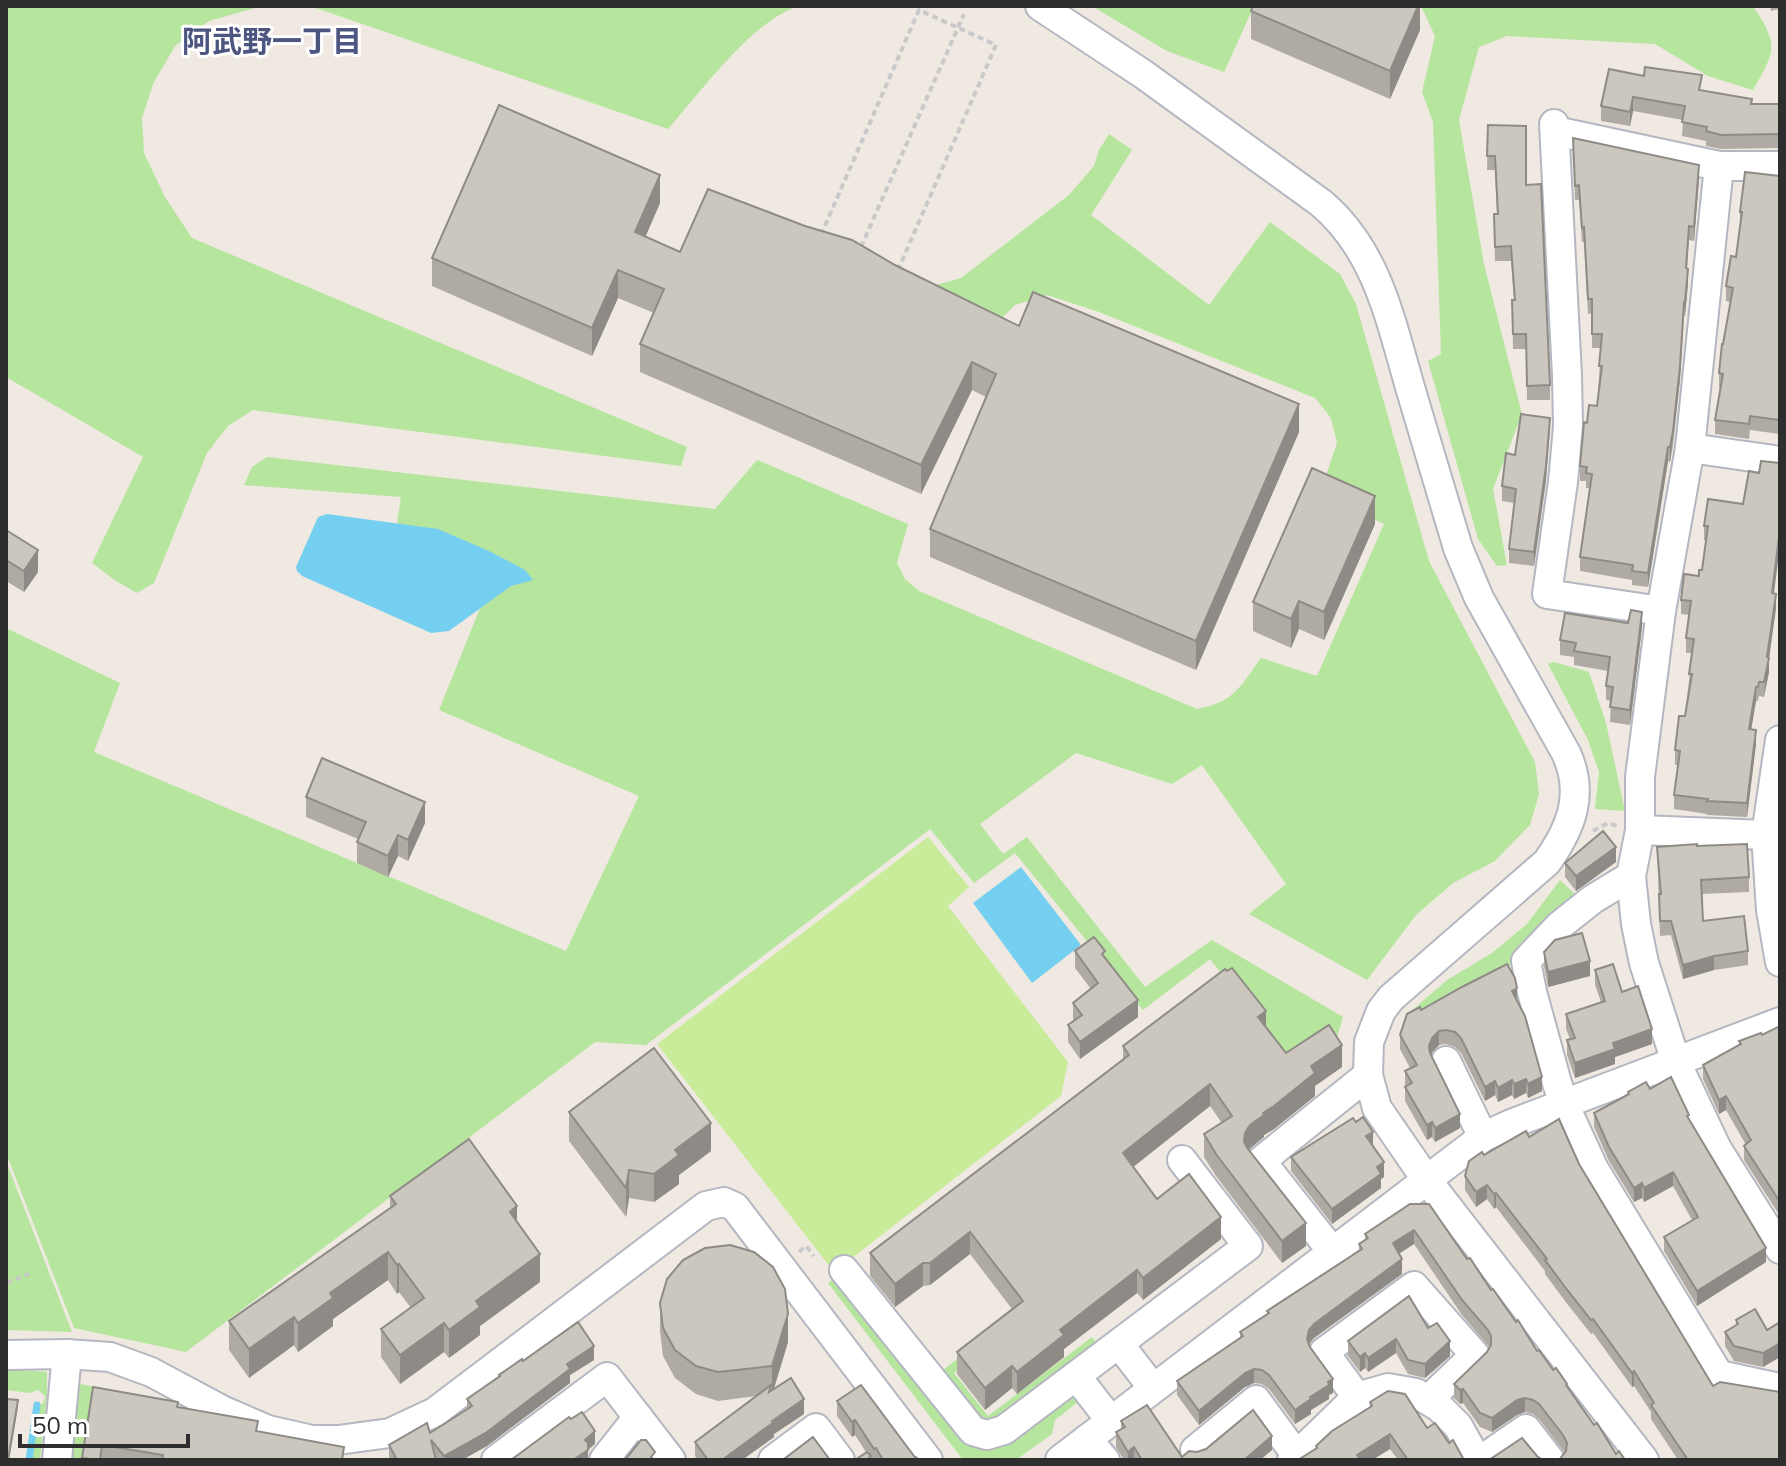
<svg xmlns="http://www.w3.org/2000/svg" width="1786" height="1466" font-family="Mulish,'Noto Sans JP',sans-serif">
<rect width="100%" height="100%" fill="#efe9e1"/>
<g fill="#b6e59e">
<polygon points="6,6 262,6 209,21 175,46 153,84 142,118 144,153 165,197 192,238 687,447 681,466 253,410 228,426 207,453 154,583 137,593 116,581 92,563 143,457 6,377"/>
<path d="M310 6H800C754 18 700 93 668 129Z"/>
<polygon points="1092,6 1254,6 1224,72 1167,51"/>
<path d="M1421 6H1753C1779 45 1776 50 1753 90L1708 76 1655 44 1507 36 1479 47 1459 120 1484 264 1522 414 1493 489 1507 565 1497 566 1478 539 1428 361 1441 354 1433 122 1422 92 1435 36Z"/>
<path d="M1109 134 1132 150 1091 215 1209 305 1270 222 1340 274 1356 304 1429 561 1535 762 1539 794 1530 825 1495 861 1453 883 1416 915 1367 980 1249 914 1286 884 1202 765 1172 784 1076 753 980 824 1003 854 1027 837 1145 987 1212 940 1343 1017 1337 1037 1289 1059 1210 959 1143 1010 1015 853 974 883 930 829 646 1045 595 1042 186 1352 74 1328 6 1153V628L120 683 94 752 566 951 639 796 439 710 497 566 397 523 401 497 244 485 252 467 267 457 715 509 757 460 908 524 897 563 905 579 919 591 1197 709C1234 702 1240 687 1261 658L1317 676 1384 524 1320 493 1337 443 1331 418 1315 398 1099 312 1047 295 1015 305 992 328 911 292 961 278 1069 195 1094 166 1099 150Z"/>
<polygon points="1554,662 1589,672 1606,723 1625,811 1595,809 1599,772 1588,740 1548,664"/>
<polygon points="1560,880 1574,893 1553,916 1515,949 1513,964 1410,1018 1409,1013 1447,980 1492,953 1527,924"/>
<polygon points="6,1161 72,1332 6,1330"/>
<polygon points="838,1275 965,1437 1070,1397 1075,1398 1078,1402 1055,1420 1052,1434 1016,1460 963,1460 828,1283"/>
<polygon points="1018,1312 1024,1320 954,1373 988,1416 1092,1337 1096,1342 1093,1351 1001,1422 985,1424 939,1373"/>
<polygon points="6,1369 47,1372 47,1394 40,1460 31,1460 39,1406 44,1402 45,1396 38,1390 30,1393 6,1390"/>
<polygon points="80,1384 157,1399 89,1412 82,1460 70,1460 76,1386"/>
</g>
<polygon fill="#c9ec9a" points="928,837 969,887 948,906 1068,1062 1061,1096 834,1272 657,1044"/>
<g fill="#75cff0">
<polygon points="327,514 438,529 489,551 525,570 533,580 511,586 449,631 431,633 302,576 297,571 296,567 318,517"/>
<polygon points="1021,867 1081,945 1032,983 973,903"/>
</g>
<g fill="none" stroke-linecap="round" stroke-linejoin="round">
<polyline stroke="#75cff0" stroke-width="7" points="29,1460 37,1405"/>
<g stroke="#b4b7c1" stroke-width="32">
<g id="minor">
<path d="M1040 6 1143 74 1321 203C1379 252 1391 324 1412 394 1427 445 1443 497 1458 548L1479 598 1566 753C1585 794 1571 828 1547 862L1391 998 1381 1011 1369 1042 1368 1075 1377 1108 1426 1179 1644 1460"/>
<polyline points="1554,124 1567,375 1568,426 1563,482 1547,594 1661,611"/>
<polyline points="1555,131 1719,166 1780,166"/>
<polyline points="1719,166 1690,448 1661,611 1640,777 1640,830 1631,876 1636,924 1644,963 1676,1062 1717,1149 1780,1249"/>
<polyline points="1690,448 1780,461"/>
<polyline points="1780,740 1766,835 1771,910 1780,962"/>
<polyline points="1640,830 1766,835"/>
<polyline points="1631,876 1593,899 1559,926 1526,961 1532,992 1557,1083 1564,1104 1594,1169 1719,1375 1780,1388"/>
<polyline points="1446,1061 1483,1137"/>
<polyline points="1332,1251 1261,1161 1368,1075"/>
<polyline points="844,1270 973,1431 987,1435 1004,1430 1248,1246 1182,1160"/>
<polyline points="1119,1344 1153,1388"/>
<polyline points="6,1355 67,1354 110,1357 151,1372 224,1411 268,1430 312,1440 338,1440 390,1433 435,1412 706,1206 724,1202 735,1207 928,1460"/>
<polyline points="1076,1376 1111,1421"/>
<polyline points="1357,1397 1324,1352 1414,1286 1475,1355 1428,1400"/>
<polyline points="1087,1439 1105,1460"/>
<polyline points="1195,1450 1256,1400 1297,1456"/>
<polyline points="57,1460 67,1354"/>
<polyline points="496,1460 607,1377 671,1460"/>
<polyline points="604,1460 638,1417"/>
<polyline points="773,1460 816,1428 840,1460"/>
<polyline points="1060,1460 1483,1137 1511,1124 1780,1022"/>
<polyline points="1292,1460 1357,1397 1388,1388 1416,1393 1439,1407 1458,1426 1477,1460"/>
<polyline points="1481,1460 1526,1429 1550,1460"/>
</g>
</g>
<g stroke="#c9c9c9" stroke-width="4" stroke-dasharray="6 4" stroke-linecap="butt">
<polyline points="821,235 919,10 996,45 898,270"/>
<polyline points="861,247 964,14"/>
<polyline points="1593,831 1608,823 1617,826"/>
<polyline points="799,1252 806,1246 814,1256"/>
<polyline points="6,1283 29,1274"/>
</g>
<use href="#minor" stroke="#fff" stroke-width="28"/>
</g>
<g fill="#afaba4">
<polygon points="1420,6 1420,30 1390,99 1251,39 1251,11"/>
<polygon points="1770,6 1780,6 1780,9 1771,11"/>
<polygon points="1609,69 1702,90 1752,104 1780,104 1780,148 1721,149 1706,146 1706,141 1682,136 1683,120 1633,111 1630,126 1601,121 1601,106"/>
<polygon points="1488,125 1526,185 1550,385 1550,400 1527,400 1526,349 1513,349 1512,300 1514,300 1511,261 1495,261 1494,214 1497,214 1495,170 1487,170"/>
<polygon points="1573,138 1699,179 1694,241 1689,240 1687,269 1688,283 1685,316 1684,316 1680,380 1673,446 1670,462 1668,461 1648,587 1632,585 1632,580 1580,571 1580,557 1590,488 1586,488 1586,481 1580,481 1580,466 1587,423 1597,406 1601,348 1592,348 1592,313 1588,314 1584,242 1582,242 1579,200 1575,200"/>
<polygon points="1780,176 1780,434 1750,430 1749,439 1715,434 1715,420 1720,388 1719,388 1719,373 1730,302 1726,301 1726,286 1736,257 1740,226 1740,212"/>
<polygon points="660,203 645,237 680,252 895,265 1019,326 1299,432 1196,670 930,557 930,529 986,397 972,390 921,494 640,372 640,344 654,313 618,298 592,356 432,286 432,258"/>
<polygon points="1550,432 1546,480 1534,566 1509,563 1509,549 1514,503 1502,501 1502,486 1515,455"/>
<polygon points="1780,463 1780,544 1774,593 1776,608 1769,658 1769,672 1764,697 1759,696 1758,701 1756,701 1751,729 1756,744 1747,817 1707,815 1707,814 1674,809 1674,795 1678,765 1675,765 1675,750 1685,716 1692,653 1686,653 1686,638 1689,615 1681,614 1681,600 1702,570 1706,540 1704,540 1704,526 1743,504 1759,473"/>
<polygon points="1375,524 1324,640 1299,629 1291,648 1253,631 1253,602"/>
<polygon points="6,530 38,572 24,592 6,581"/>
<polygon points="1628,623 1642,627 1630,725 1610,722 1611,701 1606,700 1606,686 1608,671 1574,665 1574,657 1560,655 1560,640"/>
<polygon points="306,797 425,823 408,861 398,856 388,877 357,863 357,842 358,839 306,817"/>
<polygon points="1697,846 1749,877 1749,892 1702,894 1703,921 1748,951 1748,965 1714,970 1683,979 1671,935 1660,936 1657,847"/>
<polygon points="1616,862 1576,891 1565,877 1565,863"/>
<polygon points="1075,951 1105,958 1138,1017 1080,1059 1068,1042 1068,1025 1074,1021 1073,1019 1073,1003 1091,989 1075,968"/>
<polygon points="1544,952 1590,976 1548,987 1544,966"/>
<polygon points="1595,970 1622,992 1652,1044 1615,1057 1615,1064 1575,1078 1567,1055 1567,1040 1570,1039 1566,1029 1566,1014 1601,1002 1595,985"/>
<polygon points="1517,1002 1542,1091 1528,1098 1526,1093 1514,1099 1512,1095 1498,1102 1495,1095 1485,1101 1461,1053 1455,1047 1446,1044 1439,1045 1431,1054 1460,1128 1435,1142 1432,1137 1427,1140 1405,1101 1405,1071 1410,1068 1400,1049 1400,1035 1421,1010"/>
<polygon points="1780,1026 1780,1216 1744,1160 1744,1146 1746,1145 1726,1110 1719,1114 1703,1079 1703,1065 1739,1045 1739,1041 1762,1035"/>
<polygon points="1266,1027 1286,1053 1342,1067 1315,1086 1315,1096 1274,1129 1264,1135 1264,1137 1249,1150 1306,1246 1282,1263 1216,1176 1204,1157 1204,1134 1222,1123 1210,1106 1133,1167 1157,1199 1221,1239 1143,1300 1137,1293 1064,1349 1064,1357 1017,1394 1012,1388 985,1410 957,1374 957,1352 1012,1309 970,1254 930,1285 923,1286 895,1307 870,1276 870,1253 1123,1060 1123,1046"/>
<polygon points="1650,1089 1689,1119 1766,1262 1697,1306 1664,1251 1664,1237 1692,1220 1673,1186 1644,1202 1642,1198 1634,1202 1609,1161 1594,1127 1594,1113 1628,1094 1628,1092"/>
<polygon points="569,1112 711,1151 679,1175 679,1184 654,1202 629,1198 626,1217 569,1141"/>
<polygon points="1529,1137 1579,1164 1713,1386 1780,1460 1678,1460 1651,1419 1651,1412 1634,1386 1632,1387 1593,1333 1591,1334 1565,1301 1545,1274 1545,1271 1496,1207 1494,1209 1487,1199 1476,1207 1465,1190 1465,1176 1484,1155"/>
<polygon points="1372,1146 1384,1177 1381,1179 1381,1188 1332,1224 1291,1171 1291,1157"/>
<polygon points="390,1196 517,1223 540,1282 480,1326 480,1335 449,1358 444,1352 400,1384 381,1357 381,1329 411,1308 399,1292 397,1294 388,1280 333,1319 333,1326 298,1352 294,1345 249,1378 229,1350 229,1321 390,1208"/>
<polygon points="1410,1204 1467,1259 1537,1351 1567,1387 1594,1425 1616,1454 1625,1460 1565,1453 1539,1419 1533,1414 1525,1412 1517,1415 1492,1432 1480,1427 1463,1403 1460,1404 1454,1398 1454,1384 1487,1352 1490,1348 1462,1315 1414,1244 1399,1254 1402,1274 1314,1338 1309,1344 1333,1393 1329,1395 1329,1399 1311,1410 1311,1414 1295,1424 1269,1389 1262,1384 1254,1383 1245,1387 1199,1425 1177,1395 1177,1381 1240,1338 1240,1332 1267,1314 1267,1311 1359,1250 1359,1244 1365,1240 1365,1234"/>
<polygon points="660,1303 788,1342 774,1389 804,1414 774,1434 774,1437 742,1460 698,1460 695,1456 695,1442 756,1396 718,1401 696,1394 675,1378 663,1356 660,1331"/>
<polygon points="1736,1320 1767,1330 1780,1322 1780,1357 1763,1367 1734,1361 1725,1346 1725,1332 1736,1325"/>
<polygon points="1428,1328 1450,1356 1425,1378 1408,1374 1396,1353 1368,1372 1365,1368 1360,1372 1348,1356 1348,1341"/>
<polygon points="594,1360 570,1375 570,1383 487,1446 462,1460 389,1460 389,1445 430,1433 467,1409 467,1399 499,1377 499,1375"/>
<polygon points="93,1387 178,1407 258,1431 344,1460 82,1460"/>
<polygon points="837,1401 920,1460 871,1460 855,1435 852,1437 837,1416"/>
<polygon points="1370,1402 1427,1428 1449,1443 1464,1460 1398,1460 1390,1449 1372,1460 1298,1460 1316,1449 1316,1446 1370,1408"/>
<polygon points="1121,1421 1182,1457 1197,1452 1272,1450 1260,1460 1124,1460 1116,1447 1116,1432 1121,1429"/>
</g>
<g fill="#8e8b86">
<polygon points="1418,6 1420,6 1420,30 1390,99 1390,71"/>
<polygon points="1633,97 1633,111 1630,126 1630,112"/>
<polygon points="1699,165 1699,179 1694,241 1694,227"/>
<polygon points="660,175 660,203 635,261 635,232"/>
<polygon points="1688,269 1688,283 1685,316 1685,302"/>
<polygon points="618,270 618,298 592,356 592,328"/>
<polygon points="1684,302 1680,380 1670,462 1670,447"/>
<polygon points="972,362 972,390 921,494 921,465"/>
<polygon points="1299,404 1299,432 1196,670 1196,641"/>
<polygon points="1550,418 1546,480 1534,566 1534,552"/>
<polygon points="1668,447 1668,461 1648,587 1648,573"/>
<polygon points="1375,496 1375,524 1324,640 1324,612"/>
<polygon points="1780,529 1780,544 1772,608 1772,593"/>
<polygon points="38,550 38,572 24,592 24,571"/>
<polygon points="1776,594 1776,608 1769,658 1769,672 1764,697 1767,657"/>
<polygon points="1299,601 1299,629 1291,648 1291,619"/>
<polygon points="1642,612 1642,627 1630,725 1630,710"/>
<polygon points="1756,687 1756,701 1749,743 1749,729"/>
<polygon points="1756,730 1756,744 1747,817 1747,803"/>
<polygon points="425,802 425,823 408,861 408,840"/>
<polygon points="398,835 398,856 388,877 388,856"/>
<polygon points="1616,847 1616,862 1576,891 1576,876"/>
<polygon points="1714,956 1714,970 1683,979 1683,965"/>
<polygon points="1590,961 1590,976 1548,987 1548,972"/>
<polygon points="1517,988 1517,1003 1512,991"/>
<polygon points="1138,1000 1138,1017 1080,1059 1080,1042"/>
<polygon points="1266,1011 1266,1034 1258,1017"/>
<polygon points="1652,1029 1652,1044 1615,1057 1615,1064 1575,1078 1575,1063 1613,1043"/>
<polygon points="1439,1031 1439,1045 1432,1052 1429,1061 1429,1046 1432,1038"/>
<polygon points="1342,1045 1342,1067 1315,1086 1315,1096 1274,1129 1264,1135 1264,1137 1250,1148 1245,1156 1245,1133 1250,1125 1311,1066"/>
<polygon points="1542,1077 1542,1091 1528,1098 1528,1084"/>
<polygon points="1526,1079 1526,1093 1514,1099 1514,1084"/>
<polygon points="1512,1080 1512,1095 1498,1102 1498,1088"/>
<polygon points="1495,1081 1495,1095 1485,1101 1485,1087"/>
<polygon points="1210,1084 1210,1106 1123,1175 1123,1153"/>
<polygon points="1726,1096 1726,1110 1719,1114 1719,1100"/>
<polygon points="1460,1114 1460,1128 1435,1142 1435,1128"/>
<polygon points="1432,1122 1432,1137 1427,1140 1427,1125"/>
<polygon points="711,1123 711,1151 679,1175 679,1184 654,1202 654,1174 675,1150"/>
<polygon points="1373,1132 1373,1146 1366,1136"/>
<polygon points="1384,1162 1384,1177 1381,1179 1381,1188 1332,1224 1332,1209 1377,1167"/>
<polygon points="629,1170 629,1198 626,1217 626,1188"/>
<polygon points="1673,1172 1673,1186 1644,1202 1644,1188"/>
<polygon points="1642,1183 1642,1198 1634,1202 1634,1188"/>
<polygon points="1487,1185 1487,1199 1476,1207 1476,1192"/>
<polygon points="1496,1193 1496,1207 1494,1209 1494,1194"/>
<polygon points="517,1206 517,1235 510,1212"/>
<polygon points="1221,1217 1221,1239 1143,1300 1143,1278"/>
<polygon points="1306,1223 1306,1246 1282,1263 1282,1241"/>
<polygon points="1414,1230 1414,1244 1393,1257 1393,1243"/>
<polygon points="970,1232 970,1254 930,1285 930,1263"/>
<polygon points="1766,1248 1766,1262 1697,1306 1697,1291"/>
<polygon points="388,1252 388,1280 333,1319 333,1326 298,1352 298,1323 330,1293"/>
<polygon points="540,1254 540,1282 480,1326 480,1335 449,1358 449,1330 476,1301"/>
<polygon points="1402,1259 1402,1274 1314,1338 1309,1344 1307,1339 1309,1330 1314,1324"/>
<polygon points="923,1263 923,1286 895,1307 895,1284"/>
<polygon points="399,1264 399,1292 397,1294 397,1265"/>
<polygon points="1137,1270 1137,1293 1064,1349 1064,1357 1017,1394 1017,1372 1060,1330"/>
<polygon points="788,1314 788,1342 772,1394 772,1366"/>
<polygon points="294,1317 294,1345 249,1378 249,1349"/>
<polygon points="444,1323 444,1352 400,1384 400,1355"/>
<polygon points="1396,1339 1396,1353 1368,1372 1368,1358"/>
<polygon points="1450,1341 1450,1356 1425,1378 1425,1364"/>
<polygon points="1780,1343 1780,1357 1763,1367 1763,1353"/>
<polygon points="594,1346 594,1360 570,1375 570,1383 487,1446 462,1460 444,1460 444,1456 567,1364"/>
<polygon points="1365,1353 1365,1368 1360,1372 1360,1357"/>
<polygon points="1012,1366 1012,1388 985,1410 985,1388"/>
<polygon points="1254,1369 1254,1383 1245,1387 1199,1425 1199,1411 1245,1373"/>
<polygon points="1634,1371 1634,1386 1632,1387 1632,1373"/>
<polygon points="1333,1379 1333,1393 1329,1395 1329,1399 1311,1410 1311,1414 1295,1424 1295,1410"/>
<polygon points="1463,1389 1463,1403 1460,1404 1460,1390"/>
<polygon points="1525,1398 1525,1412 1517,1415 1492,1432 1492,1418 1517,1400"/>
<polygon points="804,1399 804,1414 774,1434 774,1437 742,1460 722,1460 772,1421"/>
<polygon points="18,1400 18,1407 9,1460 8,1460"/>
<polygon points="855,1420 855,1435 852,1437 852,1422"/>
<polygon points="595,1431 595,1444 588,1450 588,1460 573,1460 585,1440"/>
<polygon points="1390,1434 1390,1449 1372,1460 1357,1460 1357,1455"/>
<polygon points="1272,1436 1272,1450 1260,1460 1244,1460"/>
<polygon points="1134,1447 1134,1460 1128,1460 1128,1452"/>
</g>
<g fill="#cbc7bf" stroke="#8e8b86" stroke-width="2">
<polygon points="1253,6 1418,6 1390,71 1251,11"/>
<polygon points="1645,67 1702,75 1699,90 1752,99 1751,104 1780,104 1780,134 1721,135 1706,131 1707,127 1682,122 1685,106 1633,97 1630,112 1601,106 1609,69 1644,76"/>
<polygon points="499,105 660,175 635,232 680,252 708,189 805,226 852,240 895,265 1019,326 1033,292 1299,404 1196,641 930,529 996,374 972,362 921,465 640,344 664,289 618,270 592,328 432,258"/>
<polygon points="1488,125 1526,126 1526,185 1541,184 1550,385 1527,386 1526,334 1513,334 1512,300 1515,300 1511,246 1495,247 1494,214 1498,214 1495,156 1487,156"/>
<polygon points="1573,138 1699,165 1694,227 1689,226 1686,268 1688,269 1685,302 1684,302 1680,366 1673,431 1670,447 1668,447 1648,573 1632,571 1633,565 1580,557 1592,474 1586,473 1587,467 1580,466 1584,422 1587,423 1589,405 1597,406 1602,366 1599,366 1602,334 1592,334 1592,299 1588,299 1584,227 1582,228 1579,185 1575,186"/>
<polygon points="1745,172 1780,176 1780,420 1750,416 1749,424 1715,420 1723,374 1719,373 1722,344 1723,344 1733,288 1726,286 1731,256 1736,257 1742,212 1740,212"/>
<polygon points="1521,414 1550,418 1546,466 1534,552 1509,549 1516,489 1502,486 1506,453 1515,455"/>
<polygon points="1761,461 1780,463 1780,529 1772,593 1776,594 1767,657 1769,658 1764,682 1759,682 1758,687 1756,687 1749,729 1756,730 1747,803 1707,801 1708,799 1674,795 1680,751 1675,750 1679,716 1685,716 1692,674 1689,674 1694,639 1686,638 1691,601 1681,600 1684,574 1699,576 1699,570 1702,570 1708,526 1704,526 1708,499 1743,504 1749,471 1759,473"/>
<polygon points="1312,468 1375,496 1324,612 1299,601 1291,619 1253,602"/>
<polygon points="6,530 38,550 24,571 6,560"/>
<polygon points="1631,610 1642,612 1630,710 1610,707 1613,687 1606,686 1610,657 1574,651 1576,643 1560,640 1565,613 1628,623"/>
<polygon points="322,758 425,802 408,840 398,835 388,856 357,842 366,822 306,797"/>
<polygon points="1603,831 1616,847 1576,876 1565,863"/>
<polygon points="1697,844 1697,846 1747,844 1749,877 1701,880 1703,921 1744,916 1748,951 1714,956 1683,965 1671,921 1660,921 1659,894 1661,894 1657,847"/>
<polygon points="1582,933 1590,961 1548,972 1544,952 1555,940"/>
<polygon points="1094,937 1105,951 1102,954 1138,1000 1080,1042 1068,1025 1082,1015 1073,1003 1098,983 1075,951"/>
<polygon points="1507,964 1515,978 1517,988 1512,991 1525,1016 1542,1077 1528,1084 1526,1079 1514,1084 1512,1080 1498,1088 1495,1081 1485,1087 1461,1038 1455,1032 1446,1030 1439,1031 1432,1038 1429,1046 1430,1053 1460,1114 1435,1128 1432,1122 1427,1125 1405,1087 1412,1083 1405,1071 1417,1065 1400,1035 1407,1014 1420,1007 1421,1010 1462,987"/>
<polygon points="1613,964 1622,992 1638,986 1652,1029 1613,1043 1615,1049 1575,1063 1567,1040 1575,1038 1566,1014 1605,1001 1595,970"/>
<polygon points="1232,968 1266,1011 1258,1017 1286,1053 1329,1025 1342,1045 1311,1066 1315,1073 1274,1106 1263,1113 1264,1115 1250,1125 1245,1133 1244,1142 1248,1149 1306,1223 1282,1241 1216,1154 1204,1134 1232,1116 1210,1084 1123,1153 1157,1199 1189,1174 1221,1217 1143,1278 1137,1270 1060,1330 1064,1335 1017,1372 1012,1366 985,1388 957,1352 1023,1301 970,1232 930,1263 923,1263 895,1284 870,1253 1129,1055 1123,1046 1225,969 1227,971"/>
<polygon points="1780,1026 1780,1202 1744,1146 1751,1140 1726,1096 1719,1100 1703,1065 1741,1044 1739,1041 1761,1033 1762,1035"/>
<polygon points="654,1048 711,1123 675,1150 679,1155 654,1174 629,1170 626,1188 569,1112"/>
<polygon points="1671,1077 1689,1115 1687,1116 1766,1248 1697,1291 1664,1237 1698,1217 1673,1172 1644,1188 1642,1183 1634,1188 1609,1147 1594,1113 1629,1094 1628,1092 1646,1082 1650,1089"/>
<polygon points="1363,1117 1373,1132 1366,1136 1384,1162 1377,1167 1381,1174 1332,1209 1291,1157 1353,1118 1356,1122"/>
<polygon points="1559,1119 1579,1164 1713,1386 1720,1382 1780,1392 1780,1460 1688,1460 1651,1405 1654,1403 1634,1371 1632,1373 1593,1319 1591,1320 1565,1287 1545,1260 1547,1259 1496,1193 1494,1194 1487,1185 1476,1192 1465,1176 1469,1161 1482,1152 1484,1155 1526,1131 1529,1137"/>
<polygon points="469,1139 517,1206 510,1212 540,1254 476,1301 480,1307 449,1330 444,1323 400,1355 381,1329 424,1298 399,1264 397,1265 388,1252 330,1293 333,1298 298,1323 294,1317 249,1349 229,1321 396,1204 390,1196"/>
<polygon points="1410,1204 1429,1204 1467,1259 1470,1258 1491,1290 1493,1289 1516,1322 1518,1320 1537,1351 1539,1350 1553,1370 1556,1368 1567,1384 1566,1385 1594,1425 1597,1423 1616,1454 1619,1451 1625,1460 1559,1460 1566,1451 1567,1443 1563,1435 1539,1404 1533,1400 1525,1398 1517,1400 1492,1418 1480,1413 1463,1389 1460,1390 1454,1384 1487,1352 1491,1345 1491,1336 1488,1330 1462,1300 1414,1230 1393,1243 1402,1259 1314,1324 1309,1330 1307,1339 1310,1347 1333,1379 1328,1382 1329,1385 1310,1397 1311,1399 1295,1410 1269,1375 1262,1370 1254,1369 1245,1373 1199,1411 1177,1381 1243,1336 1240,1332 1269,1313 1267,1311 1362,1249 1359,1244 1368,1238 1365,1234"/>
<polygon points="730,1245 754,1252 773,1267 785,1289 788,1314 772,1366 718,1372 696,1366 675,1350 663,1328 660,1303 667,1279 683,1260 705,1248"/>
<polygon points="1409,1296 1428,1328 1437,1323 1450,1341 1425,1364 1408,1360 1396,1339 1368,1358 1365,1353 1360,1357 1348,1341"/>
<polygon points="1755,1309 1767,1330 1780,1322 1780,1343 1763,1353 1734,1346 1725,1332 1738,1324 1736,1320"/>
<polygon points="578,1322 594,1346 567,1364 570,1369 487,1432 444,1456 431,1440 436,1460 397,1460 389,1445 427,1423 430,1433 472,1406 467,1399 500,1376 499,1375 522,1359 523,1361"/>
<polygon points="791,1378 804,1399 772,1421 774,1422 722,1460 708,1460 695,1442 771,1385 769,1392"/>
<polygon points="861,1385 914,1456 920,1460 883,1460 876,1448 874,1449 855,1420 852,1422 837,1401"/>
<polygon points="93,1387 178,1402 177,1407 258,1421 256,1431 344,1447 342,1460 162,1460 163,1455 102,1445 100,1460 82,1458"/>
<polygon points="1388,1391 1405,1394 1427,1428 1435,1423 1449,1443 1453,1440 1464,1460 1408,1460 1390,1434 1357,1455 1360,1460 1298,1460 1317,1448 1316,1446 1332,1431 1372,1406 1370,1402"/>
<polygon points="6,1399 18,1400 8,1460 6,1460"/>
<polygon points="1147,1405 1182,1457 1189,1451 1197,1452 1206,1449 1253,1410 1272,1436 1244,1460 1142,1460 1134,1447 1128,1452 1116,1432 1125,1427 1121,1421"/>
<polygon points="582,1412 595,1431 585,1440 588,1443 588,1450 573,1460 511,1460 569,1417 571,1419"/>
<polygon points="813,1437 830,1460 784,1460 784,1459"/>
<polygon points="1522,1438 1537,1456 1542,1460 1489,1460"/>
<polygon points="641,1440 646,1440 655,1452 651,1457 654,1460 625,1460"/>
<polygon points="867,1452 871,1456 867,1460 855,1460"/>
</g>
<g text-anchor="middle" stroke-width="6" stroke-linejoin="round" paint-order="stroke">
<g font-size="30" font-weight="bold" fill="#4d5680" stroke="#fff">
<text x="272" y="52">阿武野一丁目</text>
</g>
</g>
<rect width="1786" height="1466" fill="none" stroke="#2e2e2e" stroke-width="16"/>
<path d="M20 1434v12h168v-12" fill="none" stroke="#2e2e2e" stroke-width="4"/>
<text x="32" y="1434" font-size="24" fill="#2e2e2e" stroke="#ffffff" stroke-width="6" paint-order="stroke">50 m</text>
</svg>
